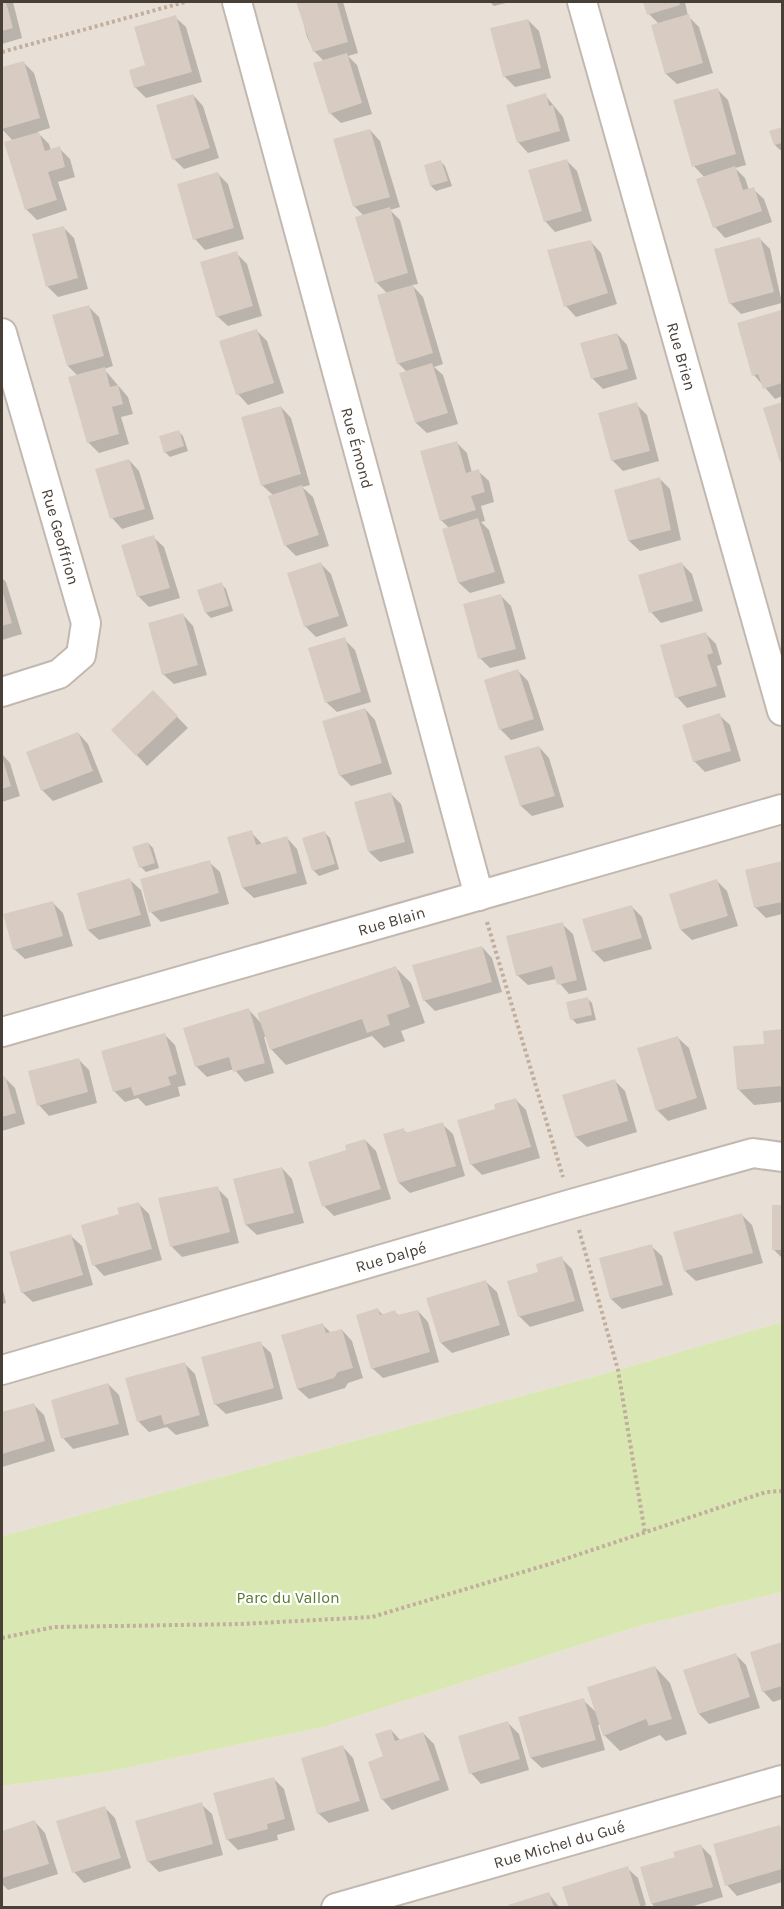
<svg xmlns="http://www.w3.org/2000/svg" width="784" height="1909" font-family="Karla,sans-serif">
<rect width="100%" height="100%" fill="#f4efe9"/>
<g fill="#e8e0d7">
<polygon points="2,2 782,2 782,1322 618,1370 2,1536"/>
<polygon points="782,1592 782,1907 2,1907 2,1786 106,1772 323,1727 639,1626"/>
</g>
<polygon fill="#d9e7b3" points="782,1322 782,1592 639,1626 323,1727 106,1772 2,1786 2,1536 618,1370"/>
<g fill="#0003">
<polygon points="2,2 13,2 22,38 2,44"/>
<polygon points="298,2 343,2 358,53 348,56 357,65 372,114 341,123 330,113 324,61 314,51 307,37"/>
<polygon points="490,2 510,2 494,6"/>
<polygon points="645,2 685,2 688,16 699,27 713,73 677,84 666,74 659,24 649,14"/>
<polygon points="175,17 186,27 202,82 146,98 135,87"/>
<polygon points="528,20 539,31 551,78 515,87 504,76"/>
<polygon points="23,62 34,73 50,128 37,132 49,144 51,150 59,148 70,159 75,177 58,182 67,210 37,220 26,209 13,141 2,129 2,69"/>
<polygon points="717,89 728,100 746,165 735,168 745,178 749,190 753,189 764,199 772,222 725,238 715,227 705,178 694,166"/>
<polygon points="193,95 203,106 219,158 184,169 174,159"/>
<polygon points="545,95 563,117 570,141 528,153 518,142"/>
<polygon points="782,128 782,149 780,150 775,145 771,132"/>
<polygon points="370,130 380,141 400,207 390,210 400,220 418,284 412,285 423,297 443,364 434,367 443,375 458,424 427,433 416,423 407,372 398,363 388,294 376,282 364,216 354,206"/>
<polygon points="440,161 445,166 452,186 436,191 431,186 425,166"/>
<polygon points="567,161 577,171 592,221 555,232 545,221"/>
<polygon points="218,174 228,184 244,239 205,250 195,239"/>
<polygon points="63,227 74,238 88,289 58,297 47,286"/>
<polygon points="759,238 770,249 782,303 741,314 730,303"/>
<polygon points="591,242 601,253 617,304 576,317 566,306"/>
<polygon points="236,253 247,264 262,316 228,326 217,316"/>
<polygon points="88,306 99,317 113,366 104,369 128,397 133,414 121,417 129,444 99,453 88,442 78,376 68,366"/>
<polygon points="781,312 782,396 775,399 754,375"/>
<polygon points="256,330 267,341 284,393 248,405 238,394"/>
<polygon points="617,334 627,345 637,379 603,389 592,378"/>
<polygon points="636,404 647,415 659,461 623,471 612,460"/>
<polygon points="782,404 782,462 765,409"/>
<polygon points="281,407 291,418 310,485 302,487 313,497 329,546 296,556 286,546 270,497 274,496 262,485"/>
<polygon points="178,431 183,436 188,451 170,457 165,452"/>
<polygon points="456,442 467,453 472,473 478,471 489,481 494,502 481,506 485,521 481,522 489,530 505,583 470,593 459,583 449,528 441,520"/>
<polygon points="129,460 139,471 154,519 122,529 112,518"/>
<polygon points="660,479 670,489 681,540 640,551 629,541 616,491"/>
<polygon points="153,537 164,547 180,598 149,607 139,597 123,546"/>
<polygon points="321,564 331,574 348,626 316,637 305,626"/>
<polygon points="682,564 692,574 703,611 661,623 651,612"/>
<polygon points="2,578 6,582 22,634 2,640"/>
<polygon points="221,584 226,589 233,611 211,618 206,613"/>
<polygon points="500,595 511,606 526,659 490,668 480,658"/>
<polygon points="183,615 193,626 207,675 174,684 163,674"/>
<polygon points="706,634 716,644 722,664 717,666 726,697 687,708 677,697"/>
<polygon points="344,639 355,650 371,702 337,712 326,702"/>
<polygon points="518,671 528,681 544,730 511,740 501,730 486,681"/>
<polygon points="153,692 188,728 147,766 113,730"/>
<polygon points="365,709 375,720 392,774 351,786 340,775"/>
<polygon points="719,715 730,725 741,761 705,772 694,761"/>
<polygon points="78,733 88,744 103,782 53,801 43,791 28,753"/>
<polygon points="539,747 549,758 564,807 532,816 521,806"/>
<polygon points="2,754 10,763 20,796 2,802"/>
<polygon points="391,794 401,804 414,853 380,862 369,852"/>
<polygon points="251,832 263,845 287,838 297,849 307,884 254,898 243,888"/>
<polygon points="325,833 330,838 339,869 319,876 314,871 304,839"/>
<polygon points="148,843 153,848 159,868 146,872 141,867"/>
<polygon points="209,862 220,872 229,904 161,922 151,912"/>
<polygon points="782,863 782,914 766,918 755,907 747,871"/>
<polygon points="130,880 141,890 151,926 99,940 88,930"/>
<polygon points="717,881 727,891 738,926 692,940 681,930"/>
<polygon points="52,902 63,913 73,946 25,959 14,949"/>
<polygon points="632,907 642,917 652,949 604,962 593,951"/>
<polygon points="562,924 573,934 587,990 569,994 556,979 528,985 517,975"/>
<polygon points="482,947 492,958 502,992 435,1011 424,1000"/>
<polygon points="396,968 411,983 425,1023 401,1031 405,1041 384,1048 372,1036 286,1065 271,1049 267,1036 264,1037 274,1073 245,1082 234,1069 207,1077 196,1066 249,1010 262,1024"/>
<polygon points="587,998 592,1003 596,1020 577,1024 572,1019"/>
<polygon points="782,1031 782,1102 754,1105 738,1089 765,1045 764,1032"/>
<polygon points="165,1035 175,1045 186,1085 178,1087 180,1096 146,1106 138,1098 125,1102 114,1091"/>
<polygon points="678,1038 689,1048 707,1109 668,1121 657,1110"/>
<polygon points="78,1059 89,1070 97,1103 49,1116 39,1105"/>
<polygon points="5,1078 15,1088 25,1124 2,1131 2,1079"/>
<polygon points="614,1080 625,1091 637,1132 587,1147 576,1137 564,1096"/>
<polygon points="516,1100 526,1110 540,1158 482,1175 471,1164 497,1110"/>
<polygon points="442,1124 453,1134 465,1176 410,1193 399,1183 385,1135 403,1130 408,1134"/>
<polygon points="365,1140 376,1151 391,1199 334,1216 324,1206 348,1151"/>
<polygon points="282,1168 292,1179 304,1223 257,1235 246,1225"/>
<polygon points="217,1188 228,1199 239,1243 182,1257 172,1247"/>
<polygon points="139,1204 149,1214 162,1260 104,1276 94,1265 121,1215"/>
<polygon points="773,1206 782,1206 782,1258 774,1250"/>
<polygon points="742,1215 752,1225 763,1263 696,1281 685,1271"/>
<polygon points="71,1236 82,1246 93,1285 33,1302 22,1292"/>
<polygon points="651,1246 662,1256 673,1295 622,1309 611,1299"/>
<polygon points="561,1258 572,1269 584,1311 530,1327 519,1316 540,1273"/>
<polygon points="486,1282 497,1292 510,1335 452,1353 441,1343"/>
<polygon points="2,1286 6,1303 2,1304"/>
<polygon points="378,1310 383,1315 395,1312 399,1316 418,1311 428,1322 439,1362 383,1378 372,1368"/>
<polygon points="323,1325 331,1333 342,1330 352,1341 363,1378 348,1383 345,1388 309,1399 298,1389 283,1337"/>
<polygon points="260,1343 271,1353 283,1399 226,1414 215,1404"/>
<polygon points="184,1363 195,1374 209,1426 176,1435 167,1427 149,1432 139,1422 127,1379"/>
<polygon points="108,1384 119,1395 129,1435 73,1449 63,1438"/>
<polygon points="34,1405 44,1415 55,1451 2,1467 2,1412"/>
<polygon points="782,1644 782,1699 773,1702 763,1691 752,1653"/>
<polygon points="736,1655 746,1665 760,1708 709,1724 699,1714"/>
<polygon points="655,1667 670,1683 687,1734 666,1741 660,1735 620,1751 604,1735 601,1724 598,1725 605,1750 542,1768 531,1758 520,1718 583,1700 598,1714"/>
<polygon points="508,1723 519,1734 529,1770 481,1784 471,1773"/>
<polygon points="391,1730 401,1741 423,1733 434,1744 449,1790 392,1810 382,1799 385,1757"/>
<polygon points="343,1747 353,1758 369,1811 329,1823 318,1813"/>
<polygon points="274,1779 284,1789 295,1830 277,1835 278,1840 238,1850 227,1839"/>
<polygon points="201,1804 212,1814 223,1855 159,1872 148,1861"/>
<polygon points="105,1808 115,1818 131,1868 84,1883 74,1872"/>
<polygon points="35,1822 45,1833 58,1874 8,1890 2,1884 2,1832"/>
<polygon points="779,1826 782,1830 782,1882 737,1896 727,1885"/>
<polygon points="701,1846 711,1856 723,1897 687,1908 656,1908 652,1904 642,1868 677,1858"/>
<polygon points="627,1868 638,1878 646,1905 638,1908"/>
<polygon points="549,1894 560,1908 510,1908"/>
</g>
<g fill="#d8ccc2">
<polygon points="2,2 6,2 13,28 2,31"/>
<polygon points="296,2 337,2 348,42 313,52"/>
<polygon points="643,2 679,2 680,5 647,15"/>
<polygon points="689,14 703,63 665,74 651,25"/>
<polygon points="176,15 192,72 134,88 129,70 145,65 134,27"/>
<polygon points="528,19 541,68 503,77 490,28"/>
<polygon points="347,53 362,103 329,114 313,63"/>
<polygon points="24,61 40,118 2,129 2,67"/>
<polygon points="718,88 736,154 692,167 673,100"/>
<polygon points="546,93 549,106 553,105 560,131 517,143 506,105"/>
<polygon points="193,94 210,148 172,160 156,105"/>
<polygon points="782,127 782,143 774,145 769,131"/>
<polygon points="370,129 390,197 353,207 333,139"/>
<polygon points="39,132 45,151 60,146 65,167 48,172 57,200 25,210 4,142"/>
<polygon points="567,159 582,211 544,222 528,170"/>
<polygon points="441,160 448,181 430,186 424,165"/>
<polygon points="735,166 743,190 754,187 762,211 713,228 696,179"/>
<polygon points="218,172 234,228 193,240 177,184"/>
<polygon points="390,207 408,273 375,283 355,217"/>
<polygon points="64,226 78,278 46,287 32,234"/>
<polygon points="760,237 774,292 729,304 714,249"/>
<polygon points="591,240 608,293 564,307 547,250"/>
<polygon points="237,251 253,306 216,317 200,262"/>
<polygon points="413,285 433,353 397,364 377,295"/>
<polygon points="89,305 104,356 67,366 52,315"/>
<polygon points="781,310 782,383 763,389 758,374 752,376 737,323"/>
<polygon points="257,329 274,383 236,395 219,341"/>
<polygon points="617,333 628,369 591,379 580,343"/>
<polygon points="432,363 448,413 415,423 399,373"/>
<polygon points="105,367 110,387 118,385 123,404 112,407 119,434 87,443 68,377"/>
<polygon points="637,402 650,451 611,461 598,413"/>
<polygon points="782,402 782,461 780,462 763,408"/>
<polygon points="281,406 301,474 261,486 241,417"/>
<polygon points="179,430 184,446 164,453 159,436"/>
<polygon points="457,441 466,473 479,469 485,492 471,496 476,510 440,521 420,451"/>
<polygon points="129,459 145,509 110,519 95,469"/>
<polygon points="660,477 671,530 628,541 614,490"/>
<polygon points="302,485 319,535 284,546 268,496"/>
<polygon points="478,518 495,572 458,583 442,529"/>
<polygon points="154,535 170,588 137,597 121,545"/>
<polygon points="321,562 339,616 304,627 287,573"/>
<polygon points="682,562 693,601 649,613 638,575"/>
<polygon points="222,582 229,606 205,613 197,590"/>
<polygon points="2,590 12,623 2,626"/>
<polygon points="501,594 516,649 478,659 463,604"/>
<polygon points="183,613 198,665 162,675 148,623"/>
<polygon points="706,632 713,653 707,655 717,686 675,698 660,645"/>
<polygon points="345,637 361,692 325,703 308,648"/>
<polygon points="518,669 534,719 499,730 484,680"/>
<polygon points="153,690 178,716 136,756 111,730"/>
<polygon points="365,708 382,763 339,776 322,721"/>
<polygon points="720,713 731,751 693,762 682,725"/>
<polygon points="78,732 93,771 41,791 26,752"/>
<polygon points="539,746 555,796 520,806 504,756"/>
<polygon points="2,757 11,786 2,789"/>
<polygon points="391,792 405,842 368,852 354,802"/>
<polygon points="252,830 256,845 287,836 297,873 242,888 227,837"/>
<polygon points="325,831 335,864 312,871 302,838"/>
<polygon points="148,842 155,863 139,868 132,847"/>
<polygon points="210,860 219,893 149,913 140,879"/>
<polygon points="782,861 782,902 754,908 745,870"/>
<polygon points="130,878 141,915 87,930 77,893"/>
<polygon points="717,879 728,916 680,930 669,894"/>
<polygon points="53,901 63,936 13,950 3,914"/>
<polygon points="632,905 642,938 592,952 582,919"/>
<polygon points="563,922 577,980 557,985 552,966 516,976 506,936"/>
<polygon points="482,946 492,982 423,1001 412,965"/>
<polygon points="396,966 410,1007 387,1015 390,1025 367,1033 362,1019 270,1050 257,1013"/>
<polygon points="588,997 592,1015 570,1020 566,1002"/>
<polygon points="249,1008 265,1063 233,1072 229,1057 195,1067 183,1028"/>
<polygon points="782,1029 782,1086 737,1090 733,1046 764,1044 763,1031"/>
<polygon points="165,1033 177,1074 168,1077 171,1085 134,1096 131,1087 113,1092 101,1051"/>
<polygon points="678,1036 697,1098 656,1111 637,1048"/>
<polygon points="79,1058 88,1092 37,1106 28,1071"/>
<polygon points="5,1076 16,1113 2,1117 2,1077"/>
<polygon points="615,1079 628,1121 575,1137 562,1095"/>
<polygon points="516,1098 531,1147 470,1165 457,1120 495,1109 494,1104"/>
<polygon points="443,1122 456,1166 398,1183 383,1134 404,1128 405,1133"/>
<polygon points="365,1139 381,1189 322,1207 308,1162 346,1150 345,1145"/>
<polygon points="282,1167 294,1213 245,1225 233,1179"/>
<polygon points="218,1186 230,1232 170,1247 158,1198"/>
<polygon points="139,1202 152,1249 92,1266 81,1225 119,1214 117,1208"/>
<rect x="772" y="1205" width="10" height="45"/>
<polygon points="742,1213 753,1253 684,1271 673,1232"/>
<polygon points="71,1234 83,1275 21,1293 9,1252"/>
<polygon points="652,1244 663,1285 610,1299 599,1258"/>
<polygon points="562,1256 575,1301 518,1317 507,1281 538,1272 536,1264"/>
<polygon points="486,1280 500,1325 440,1343 426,1298"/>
<polygon points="378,1308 380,1315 395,1310 397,1315 418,1310 430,1352 371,1369 356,1315"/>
<polygon points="323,1323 326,1333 342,1329 353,1368 338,1372 334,1378 297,1389 281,1335"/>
<polygon points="261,1341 274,1388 214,1405 201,1357"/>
<polygon points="185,1362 200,1415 164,1425 161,1415 137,1422 125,1378"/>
<polygon points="108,1383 119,1424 61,1439 51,1400"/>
<polygon points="34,1403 45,1441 2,1454 2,1412"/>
<polygon points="782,1642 782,1686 762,1692 750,1652"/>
<polygon points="736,1653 750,1697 698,1714 683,1670"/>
<polygon points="655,1666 672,1719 649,1726 646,1719 603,1736 587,1687"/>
<polygon points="584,1698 596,1740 530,1758 518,1717"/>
<polygon points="508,1721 520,1759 469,1774 458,1736"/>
<polygon points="391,1729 395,1741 423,1732 440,1780 381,1800 368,1762 383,1756 375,1734"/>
<polygon points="343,1745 360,1801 317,1814 301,1758"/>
<polygon points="274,1777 285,1819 267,1824 268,1829 226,1840 213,1793"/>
<polygon points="202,1802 213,1844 147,1862 135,1821"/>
<polygon points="105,1806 121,1858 72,1873 56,1821"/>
<polygon points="35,1820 49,1864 2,1878 2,1831"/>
<polygon points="780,1825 782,1834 782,1869 725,1886 713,1844"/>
<polygon points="701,1844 713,1887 651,1904 640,1867 675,1857 673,1852"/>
<polygon points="628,1866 641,1908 569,1908 562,1887"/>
<polygon points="549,1892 554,1908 509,1908 508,1905"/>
</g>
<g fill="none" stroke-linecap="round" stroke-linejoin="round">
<g stroke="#c2b8af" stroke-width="32">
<g id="minor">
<path id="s1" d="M237 2 479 896"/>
<path id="s2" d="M582 2 782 711"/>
<path id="s3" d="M2 333 86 623 81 655 59 674 2 692"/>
<path id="s4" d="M2 1032 782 809"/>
<path id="s5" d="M2 1370 571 1204 753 1153 782 1157"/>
<path id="s6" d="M336 1908 782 1780"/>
</g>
</g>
<g stroke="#c1ae9d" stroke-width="4" stroke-dasharray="3 3" stroke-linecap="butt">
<polyline points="2,52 185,2"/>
<polyline points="487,922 563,1177"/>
<polyline points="579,1230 618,1370 645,1533"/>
<polyline points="2,1638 54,1627 241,1624 372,1617 553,1563 766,1492 782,1491"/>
</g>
<use href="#minor" stroke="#fff" stroke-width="28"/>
</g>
<g text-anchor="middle" stroke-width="4.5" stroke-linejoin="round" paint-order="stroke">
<g font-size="16" fill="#483f37" stroke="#fff">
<text dy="6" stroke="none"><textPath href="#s2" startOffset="368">Rue Brien</textPath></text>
<text dy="6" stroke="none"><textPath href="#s1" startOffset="462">Rue Émond</textPath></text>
<text dy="6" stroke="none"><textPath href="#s3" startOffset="212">Rue Geoffrion</textPath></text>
<text dy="6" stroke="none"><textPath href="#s4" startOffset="405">Rue Blain</textPath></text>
<text dy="6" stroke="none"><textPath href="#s5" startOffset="405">Rue Dalpé</textPath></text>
<text dy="6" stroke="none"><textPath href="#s6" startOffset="232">Rue Michel du Gué</textPath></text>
</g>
<g font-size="16" fill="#56792c" stroke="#fff">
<text x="288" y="1603">Parc du Vallon</text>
</g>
</g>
<rect width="784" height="1909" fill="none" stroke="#483f37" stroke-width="6"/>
</svg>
